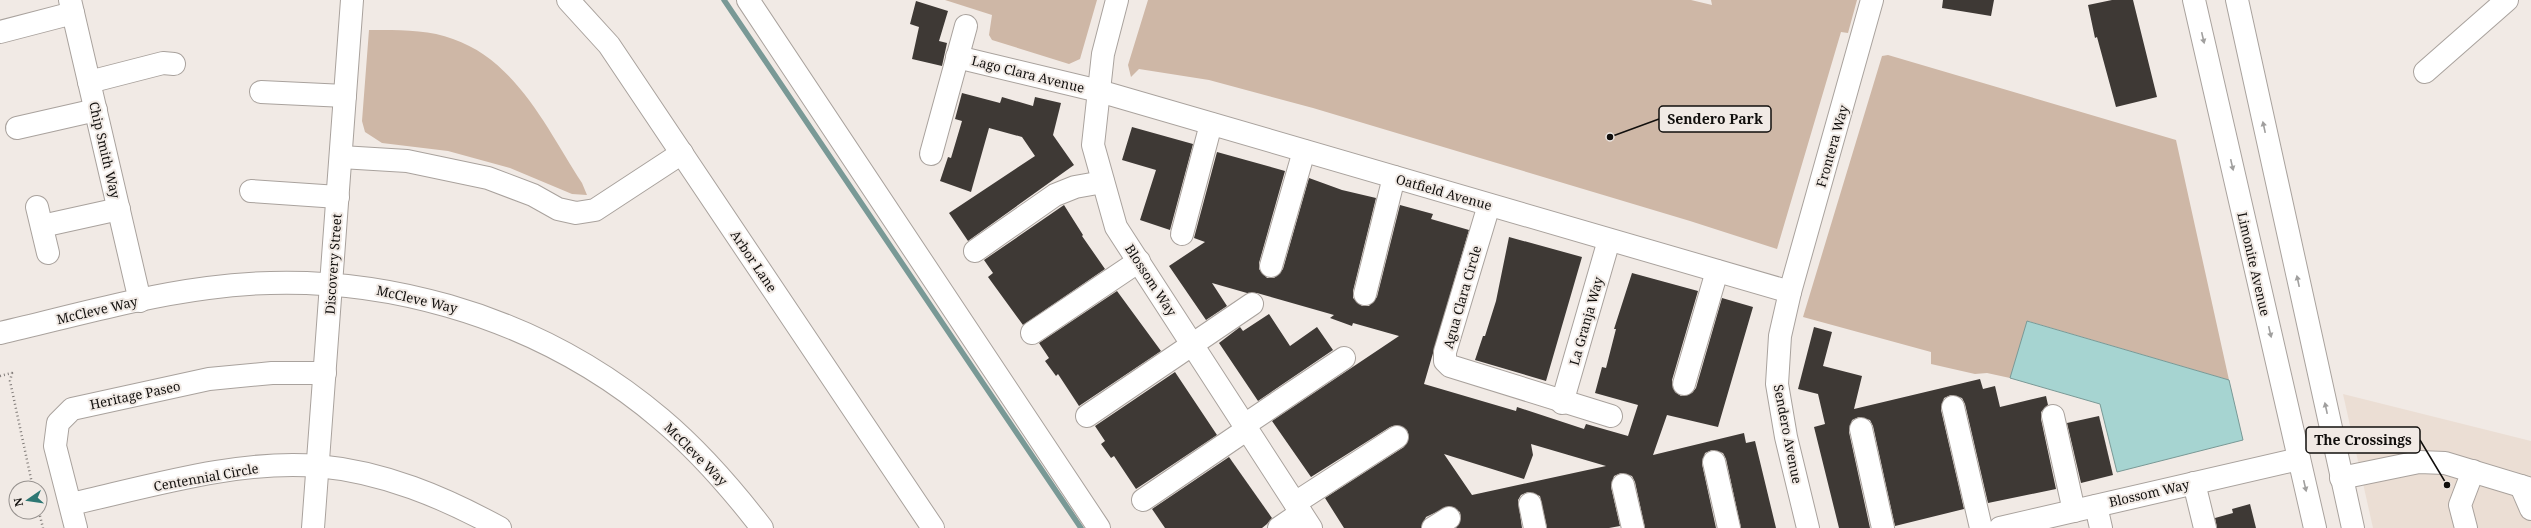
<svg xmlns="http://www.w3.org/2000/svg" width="2531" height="528" font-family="'Noto Serif',serif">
<rect width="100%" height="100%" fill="#f1eae5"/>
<polygon fill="#ebded4" points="2343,394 2531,441 2531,528 2373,528"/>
<g fill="#ceb7a6">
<polygon points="945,0 1097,0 1080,59 1069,64 992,40 989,35 992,15"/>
<polygon points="1148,0 1691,0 1712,5 1711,0 1857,0 1848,33 1841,32 1777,249 1690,221 1313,108 1209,80 1139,69 1131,77 1128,65"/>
<path d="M369 30C396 30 427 29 453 39 517 61 548 131 582 183L587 195 572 194 510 168 448 151 382 143 365 132 362 121Z"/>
<polygon points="1888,55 2176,140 2229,380 2028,321 2010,378 1987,373 1975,374 1931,364 1931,352 1803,317 1882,56"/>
</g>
<polygon fill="#a6d4d1" stroke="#799996" points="2027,321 2229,380 2243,440 2117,472 2100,404 2010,378"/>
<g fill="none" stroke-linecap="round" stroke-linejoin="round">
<polyline stroke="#799996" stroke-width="5.5" points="724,0 1081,528"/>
</g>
<g fill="#3e3935" fill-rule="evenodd">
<polygon points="1943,0 1994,0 1991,16 1942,8"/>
<polygon points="2112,0 2133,0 2157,97 2116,107 2097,37 2095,38 2088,5"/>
<polygon points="916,1 948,11 939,41 947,43 942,66 912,59 919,27 910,24"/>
<polygon points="962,93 1000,103 1002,97 1033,106 1035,97 1061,103 1053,135 1074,165 968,241 949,213 1035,156 1022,137 989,128 971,192 940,181 948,157 951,158 962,121 955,119"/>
<polygon points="1132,127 1193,144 1170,230 1140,220 1156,170 1122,160"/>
<path d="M1217 152 1285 171 1259 263V269L1267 278H1274L1283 269 1309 178 1342 190 1376 198 1353 291V298L1362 306H1369L1377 297 1400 205 1433 214 1431 219 1469 230 1424 384 1516 411 1517 407 1584 429 1586 424 1628 436 1638 405 1595 393 1602 367 1606 368 1616 329H1614L1632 273 1698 291 1672 380 1675 392 1681 396 1692 393 1696 388 1722 298 1753 307 1718 427 1667 415 1653 455 1744 433 1746 443 1755 441 1776 528H1741L1726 459 1723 453 1712 450 1705 453 1702 464 1716 528H1645L1635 482 1632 476 1621 473 1614 476 1611 487 1620 526 1609 528H1547L1540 496 1528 492 1521 495 1518 500 1522 528H1456L1461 518 1460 512 1449 506 1426 517 1421 528H1344L1325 498 1404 447 1409 437 1407 430 1397 425 1390 427 1311 477 1272 421 1399 336 1353 323 1352 326 1330 318 1334 315 1257 293H1247L1212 283 1227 306 1206 320 1169 266 1205 242 1194 238ZM1531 444 1606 466 1472 495 1444 454 1524 479 1533 455Z"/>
<polygon points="1064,205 1083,235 1082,236 1105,269 1023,325 988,277 993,273 984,260"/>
<polygon points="1509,237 1582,257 1546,381 1475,360 1483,336 1485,336 1496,301"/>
<polygon points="1117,291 1161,351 1079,406 1058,374 1056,376 1045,361 1049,358 1039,343"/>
<polygon points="1269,314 1290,346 1317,327 1333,350 1258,401 1219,343 1240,327 1243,331"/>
<polygon points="1814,327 1832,332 1823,366 1862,376 1854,409 1980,379 1983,389 1995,386 2000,407 2046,396 2048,405 2041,412 2041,419 2056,489 1988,503 1965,404 1962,398 1951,395 1944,398 1941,410 1964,509 1895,526 1873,426 1870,420 1859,417 1852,420 1849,432 1870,528 1839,528 1814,427 1825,424 1818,394 1798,389"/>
<polygon points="1175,372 1217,435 1136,489 1114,456 1111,458 1101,444 1105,441 1095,426"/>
<polygon points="2099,416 2113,475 2081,483 2067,423"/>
<polygon points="1229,457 1272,518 1267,524 1262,528 1165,528 1152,509"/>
<polygon points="2250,504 2256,528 2217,528 2215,518 2233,513 2232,509"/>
</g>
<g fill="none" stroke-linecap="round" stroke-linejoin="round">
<g stroke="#a9a29d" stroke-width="24">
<g id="minor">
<polyline points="70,0 140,301"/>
<polyline points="568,0 609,45 933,528"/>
<polyline points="748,0 1099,528"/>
<polyline points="1117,0 1103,54 1093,145 1116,227 1311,528"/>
<polyline points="0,32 73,13"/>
<polyline points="957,57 1099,91 1790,292"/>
<polyline points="2425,72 2507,0"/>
<polyline points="89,82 163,63 174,64"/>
<polyline points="261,92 345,96"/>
<polyline points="17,128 96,110"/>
<polyline points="931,154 966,26"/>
<polyline points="341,157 407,161 488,178 533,195 558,209 576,213 595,210 682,153"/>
<polyline points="251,191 338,197"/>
<polyline points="1489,205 1445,352 1445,361 1450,366 1611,416"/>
<polyline points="37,207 48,253"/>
<polyline points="42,226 119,209"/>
<polyline points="1182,234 1211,124"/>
<polyline points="975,251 1055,195 1075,187 1103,182"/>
<polyline points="1271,266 1304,151"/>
<polyline points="1365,294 1394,177"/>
<path d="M0 333C69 317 138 297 208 288 369 266 537 314 661 419 699 451 732 489 762 528"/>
<polyline points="1032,333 1139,261"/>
<polyline points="1684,384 1717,271"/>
<polyline points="1562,403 1609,240"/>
<polyline points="1953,407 1981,528"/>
<polyline points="1087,416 1252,304"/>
<polyline points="2053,416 2074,511"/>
<polyline points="1243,426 1344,358"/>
<polyline points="1861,429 1883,528"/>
<polyline points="1714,462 1729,528"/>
<polyline points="2341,478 2419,462 2445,463 2531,489"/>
<polyline points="2194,483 2205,528"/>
<polyline points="1623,485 1633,528"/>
<polyline points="2521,486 2531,509"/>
<polyline points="1143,500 1246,430"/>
<polyline points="1295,503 1397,437"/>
<path d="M71 504C147 487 240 459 318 466 384 472 443 497 500 528"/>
<polyline points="1530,504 1535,528"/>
<polyline points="2096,506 2101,528"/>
<polyline points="76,528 55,446 58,423 72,409 209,379 272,373 325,373"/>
<polyline points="313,528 352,0"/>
<polyline points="1279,528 1301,513"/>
<polyline points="1433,528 1449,518"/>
<polyline points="1808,528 1786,437 1777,384 1780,336 1790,292 1872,0"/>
<polyline points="2000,528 2299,459"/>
<polyline points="2466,528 2460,505 2473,471"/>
</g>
</g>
<g stroke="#a9a29d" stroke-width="24">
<g id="major">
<polyline points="2194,0 2315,528"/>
<polyline points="2237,0 2353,528"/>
</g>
</g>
<g stroke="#817c79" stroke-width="2.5" stroke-dasharray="1 3" stroke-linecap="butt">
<polyline points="0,376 12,373 10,381 33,488"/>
<polyline points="39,512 43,528"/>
</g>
<use href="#minor" stroke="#fff" stroke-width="22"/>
<use href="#major" stroke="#fff" stroke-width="22"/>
</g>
<defs><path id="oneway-solid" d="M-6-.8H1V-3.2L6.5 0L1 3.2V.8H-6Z"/></defs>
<g fill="#a09f9e">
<use href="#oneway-solid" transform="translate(2203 38) rotate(77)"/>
<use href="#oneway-solid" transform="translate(2264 127) rotate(-102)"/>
<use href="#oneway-solid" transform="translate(2232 165) rotate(77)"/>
<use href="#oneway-solid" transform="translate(2298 281) rotate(-102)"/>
<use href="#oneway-solid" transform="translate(2270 332) rotate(77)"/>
<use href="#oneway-solid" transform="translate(2326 408) rotate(-102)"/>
<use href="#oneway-solid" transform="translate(2305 486) rotate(77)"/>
</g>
<g text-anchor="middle" stroke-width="4" stroke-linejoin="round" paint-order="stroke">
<g font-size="13" fill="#110f0d" stroke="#f1eae5">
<text transform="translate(1028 74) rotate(14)" y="5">Lago Clara Avenue</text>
<text transform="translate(1832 146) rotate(-74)" y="5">Frontera Way</text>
<text transform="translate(105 150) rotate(77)" y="5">Chip Smith Way</text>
<text transform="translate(1444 192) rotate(16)" y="5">Oatfield Avenue</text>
<text transform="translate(754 261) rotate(56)" y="5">Arbor Lane</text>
<text transform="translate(333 264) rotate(-86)" y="5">Discovery Street</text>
<text transform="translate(2254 264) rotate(77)" y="5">Limonite Avenue</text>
<text transform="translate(1151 280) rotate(57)" y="5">Blossom Way</text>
<text transform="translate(1462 297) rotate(-74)" y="5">Agua Clara Circle</text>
<text transform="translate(417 299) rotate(13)" y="5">McCleve Way</text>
<text transform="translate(97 310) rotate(-13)" y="5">McCleve Way</text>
<text transform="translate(1586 321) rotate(-74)" y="5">La Granja Way</text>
<text transform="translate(135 395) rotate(-12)" y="5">Heritage Paseo</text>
<text transform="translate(1788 434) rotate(79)" y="5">Sendero Avenue</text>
<text transform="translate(696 454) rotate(45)" y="5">McCleve Way</text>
<text transform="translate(206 477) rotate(-10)" y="5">Centennial Circle</text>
<text transform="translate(2149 493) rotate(-13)" y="5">Blossom Way</text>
</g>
</g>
<path fill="none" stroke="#110f0d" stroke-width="1.5" d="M1610 137L1659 119M2447 485L2420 440"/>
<g fill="#110f0d" stroke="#f1eae5" stroke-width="1.5">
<circle cx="1610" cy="137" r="4"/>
<circle cx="2447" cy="485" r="4"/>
</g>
<g fill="#f1eae5" stroke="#110f0d" stroke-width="1.5">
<rect x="1659" y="106" width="112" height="26" rx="4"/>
<rect x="2306" y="427" width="114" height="26" rx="4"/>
</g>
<g font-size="14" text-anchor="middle" font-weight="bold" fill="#110f0d">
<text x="1715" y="124">Sendero Park</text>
<text x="2363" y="445">The Crossings</text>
</g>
<g transform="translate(28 500) rotate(257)"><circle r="19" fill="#f1eae5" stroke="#97928f"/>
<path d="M0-3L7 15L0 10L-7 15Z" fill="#2d7773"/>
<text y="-6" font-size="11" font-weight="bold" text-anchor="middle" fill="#110f0d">N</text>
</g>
</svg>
